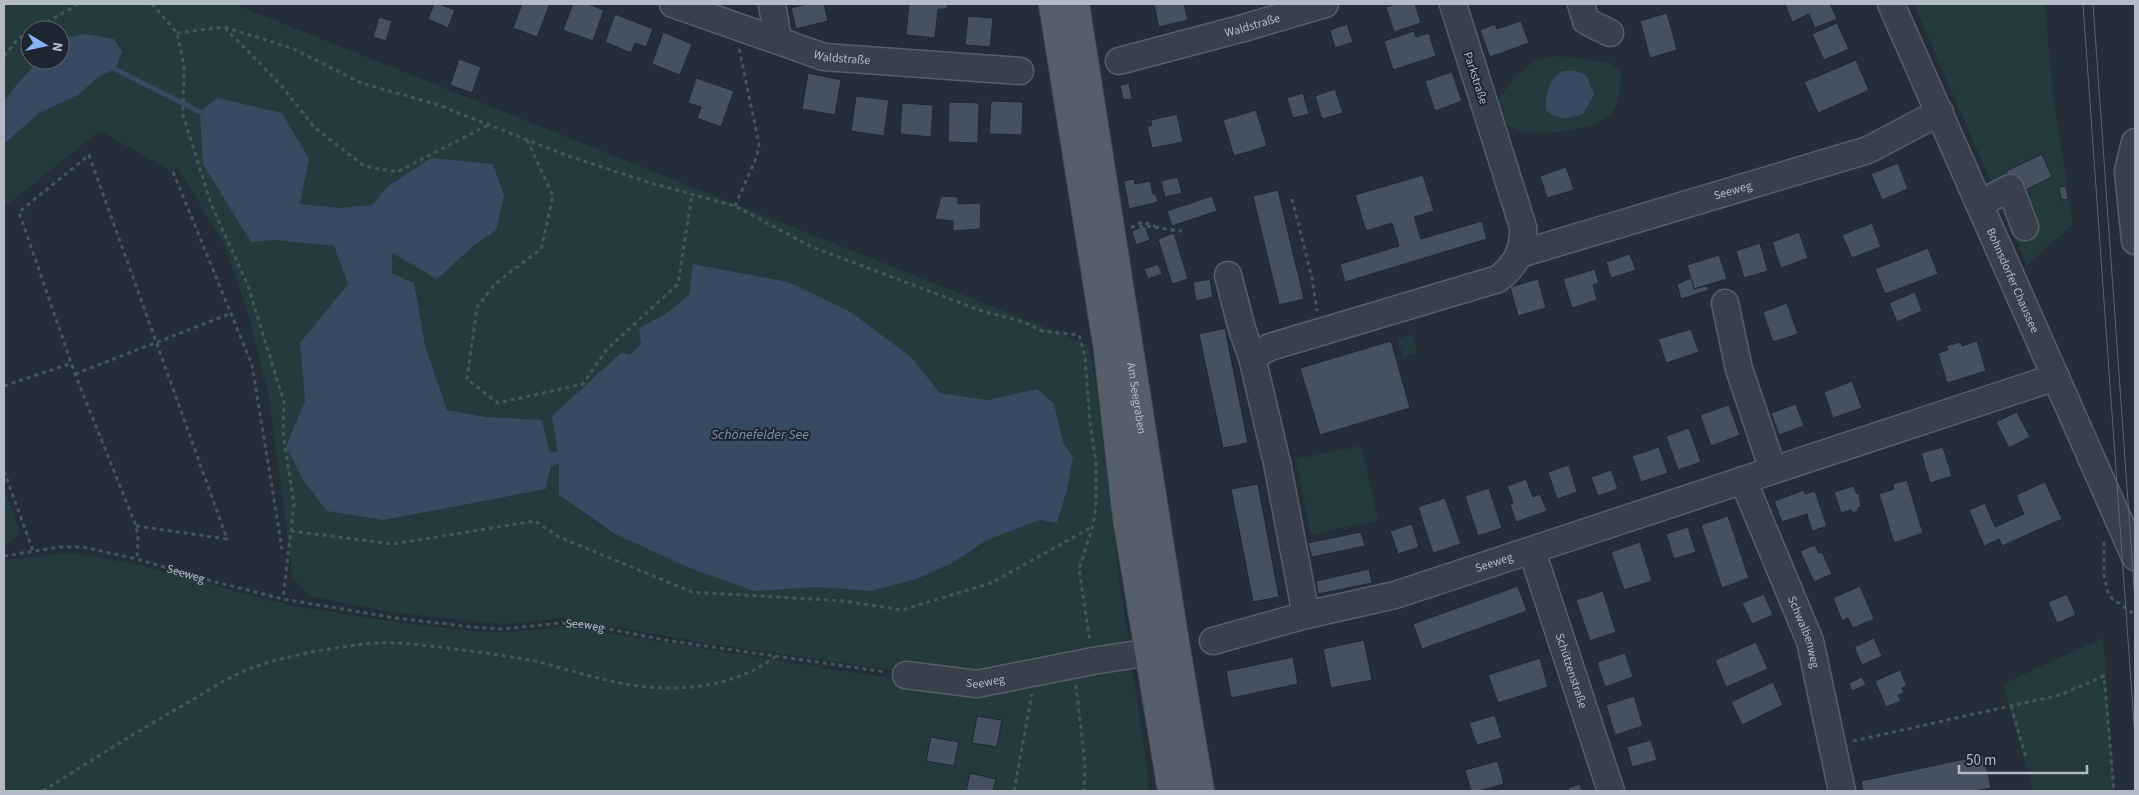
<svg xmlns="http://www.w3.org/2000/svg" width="2139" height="795" font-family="'Source Sans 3',sans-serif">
<rect width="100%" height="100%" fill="#242e3b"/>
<g fill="#253a3c" fill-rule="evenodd">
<path d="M4 4H233L1089 345 1097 392 1119 579 1147 768 1148 791H4V560L71 553 136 564 287 605 395 622 471 631 511 632 565 626 895 679 898 671 712 644 563 618 503 624 397 613 308 596 293 577 269 397 247 308 223 242 178 168 173 172 100 131 4 207V144L39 113 78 95 97 78 115 69 63 38 60 41V30H30V60H39L17 84 4 101ZM309 159 299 204 339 208 372 205 387 187 496 230 472 247 392 252V273L414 283 425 345 447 410 486 417 549 452H558L602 371 622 352 630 355 641 344 639 327 664 315 689 295 693 264 788 282 911 357 940 393 987 400 1037 389 1054 404 1063 442 1073 457 1067 490 1057 523 1040 520 987 540 954 562 917 579 870 591 816 587 687 567 614 534 559 495 560 463 551 465 546 489 384 520 286 446 305 401 300 343 348 284 334 246 276 240 251 242Z"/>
<polygon points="1914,4 2045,4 2052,88 2073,224 2027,265"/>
<path d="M1558 56 1612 63 1622 75C1620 86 1619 99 1614 109 1600 131 1550 134 1527 132 1521 131 1514 128 1508 126L1498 108 1499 98 1516 76 1534 61Z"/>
<polygon points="1412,334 1417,353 1403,357 1398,339"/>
<polygon points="1361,446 1378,520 1311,535 1296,459"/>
<polygon points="4,488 20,533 4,547"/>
<polygon points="2103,638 2115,791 2033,791 2003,684"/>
</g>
<g fill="#384962">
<polygon points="86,34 114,39 122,52 115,69 97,78 78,95 39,113 4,144 4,101 17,84 39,60 60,60 60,41 63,38"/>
<path d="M1563 71H1576L1586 75 1594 94 1583 114C1568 119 1558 121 1546 110 1545 95 1549 78 1563 71Z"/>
<polygon points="217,98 282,113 309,159 300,204 339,208 372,205 387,187 431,158 493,164 504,196 496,230 472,247 437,279 392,253 392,273 414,283 425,345 447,410 486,417 542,420 549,452 558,452 552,416 622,352 630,355 641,344 639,328 664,315 689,295 693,264 788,282 849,311 911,357 940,393 987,400 1037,389 1054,404 1063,442 1073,457 1067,490 1057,523 1040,520 987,540 954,562 917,579 870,591 816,587 754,591 687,567 615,534 559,495 559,463 551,466 546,489 384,520 327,511 303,480 286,446 305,401 300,343 348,284 334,246 276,240 251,242 203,164 200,112"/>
</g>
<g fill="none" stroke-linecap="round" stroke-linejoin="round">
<polyline stroke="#384962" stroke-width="5" points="115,69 200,112"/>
</g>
<g fill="#455160" stroke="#1e2732">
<polygon points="434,4 439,4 455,10 448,28 428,19"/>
<polygon points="522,4 550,4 537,37 513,28"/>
<polygon points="573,4 588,4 604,10 593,41 563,30"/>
<polygon points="807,4 824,4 828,21 796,29 791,8"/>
<polygon points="909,4 948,4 947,9 938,9 935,38 906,35"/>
<polygon points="1154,4 1184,4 1188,20 1159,27"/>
<polygon points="1395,4 1415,4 1421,23 1394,32 1386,7"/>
<polygon points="1785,4 1830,4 1837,19 1815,28 1809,14 1792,22"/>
<polygon points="1667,13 1677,50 1650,58 1640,21"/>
<polygon points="615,14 653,29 646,47 635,43 631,53 605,42"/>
<polygon points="968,16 993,18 990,47 965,45"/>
<polygon points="379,17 392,21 386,41 373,37"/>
<polygon points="1521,21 1529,43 1490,57 1480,30 1495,24 1497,29"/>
<polygon points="1837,23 1849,49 1824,60 1812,34"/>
<polygon points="1347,24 1353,42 1335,48 1330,30"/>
<polygon points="1414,31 1416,37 1429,33 1436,56 1393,70 1384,41"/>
<polygon points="663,32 692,44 680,75 652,64"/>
<polygon points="459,59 481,67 472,93 450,85"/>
<polygon points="1856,60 1869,90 1818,113 1804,82"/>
<polygon points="1452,72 1462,101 1435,111 1425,81"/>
<polygon points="808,73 841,80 835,115 802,109"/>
<polygon points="696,78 734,91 721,127 697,118 701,107 688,103"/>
<polygon points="1129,83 1132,99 1123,100 1120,85"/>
<polygon points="1335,89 1343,113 1322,119 1315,96"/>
<polygon points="1303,93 1309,114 1293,118 1287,98"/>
<polygon points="856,96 889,100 884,136 851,131"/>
<polygon points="991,101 1023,102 1022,135 989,134"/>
<polygon points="949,102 979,103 978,143 948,142"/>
<polygon points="902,103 933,105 931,137 900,134"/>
<polygon points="1256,110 1267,146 1234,156 1223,120"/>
<polygon points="1177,114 1183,142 1152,148 1147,127 1152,125 1151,120"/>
<polygon points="2042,154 2052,177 2017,194 2006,171"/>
<polygon points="1898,163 1908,189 1882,200 1871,174"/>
<polygon points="1566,167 1574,190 1547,198 1540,176"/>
<polygon points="1423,175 1434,211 1414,217 1421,239 1482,221 1487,239 1345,282 1340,264 1399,246 1392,223 1366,231 1355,195"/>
<polygon points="1178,177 1182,193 1165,197 1161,181"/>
<polygon points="1134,179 1135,184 1150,181 1153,194 1156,194 1158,202 1129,209 1124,181"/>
<polygon points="2066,186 2068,199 2061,200 2059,187"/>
<polygon points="1278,190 1304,299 1279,305 1253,196"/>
<polygon points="941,196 958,197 958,204 981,203 980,229 953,231 953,221 935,219"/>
<polygon points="1212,196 1217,211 1172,226 1167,211"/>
<polygon points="1872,223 1881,247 1852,258 1842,235"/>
<polygon points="1145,226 1150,240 1136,245 1132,231"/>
<polygon points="1799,232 1808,258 1781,268 1772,242"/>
<polygon points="1174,233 1188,279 1172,284 1158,239"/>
<polygon points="1760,243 1768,271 1744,278 1736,251"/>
<polygon points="1928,248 1938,274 1885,294 1875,269"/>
<polygon points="1630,254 1636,270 1611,278 1606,262"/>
<polygon points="1719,255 1727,279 1694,289 1687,265"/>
<polygon points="1158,264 1162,274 1148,279 1144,269"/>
<polygon points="1595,269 1599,283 1593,285 1597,300 1572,308 1563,279"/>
<polygon points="1691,278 1694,289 1707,286 1709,290 1681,299 1677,284"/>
<polygon points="1210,279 1213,297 1196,301 1193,282"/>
<polygon points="1538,279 1546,308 1518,316 1510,287"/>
<polygon points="1915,292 1922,311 1897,322 1889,303"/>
<polygon points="1787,303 1798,334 1773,342 1763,312"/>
<polygon points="1225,328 1248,443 1223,448 1199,334"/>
<polygon points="1691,329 1699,352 1666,363 1658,339"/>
<polygon points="1391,341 1410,408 1320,435 1300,368"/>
<polygon points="1977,341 1986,371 1947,383 1938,353 1948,350 1946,346 1961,342 1962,346"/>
<polygon points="1852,381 1862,408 1833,418 1824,392"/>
<polygon points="1796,404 1804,426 1779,435 1771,413"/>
<polygon points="1729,405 1740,435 1711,446 1700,415"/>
<polygon points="2017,412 2030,437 2009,448 1996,422"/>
<polygon points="1689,428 1701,462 1678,470 1666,436"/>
<polygon points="1659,447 1668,473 1641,482 1632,456"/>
<polygon points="1943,447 1952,476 1930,483 1921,453"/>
<polygon points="1569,465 1577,492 1557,499 1548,472"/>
<polygon points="1611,470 1618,489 1598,496 1591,477"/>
<polygon points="1526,479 1533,497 1540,494 1547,511 1516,522 1510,504 1513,503 1507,486"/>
<polygon points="1907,480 1923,533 1894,543 1879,494 1894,489 1893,484"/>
<polygon points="2045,482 2062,519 2002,546 1999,539 1984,546 1969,510 1985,503 1995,527 2024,514 2016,495"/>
<polygon points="1258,484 1279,597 1253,602 1231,489"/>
<polygon points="1854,486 1857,494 1859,493 1861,507 1858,508 1858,511 1852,513 1851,510 1841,513 1834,492"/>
<polygon points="1489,488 1502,528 1478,536 1465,496"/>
<polygon points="1804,490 1805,494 1815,491 1827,526 1812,531 1807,514 1782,522 1774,501"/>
<polygon points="1445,498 1461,544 1433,553 1418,507"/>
<polygon points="1728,516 1749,578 1722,588 1701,525"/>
<polygon points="1412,524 1419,547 1398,554 1390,531"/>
<polygon points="1688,527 1696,552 1674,559 1666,534"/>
<polygon points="1361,532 1365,546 1312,557 1308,543"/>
<polygon points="1640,542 1652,581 1624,590 1611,552"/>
<polygon points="1815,545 1819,553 1822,552 1832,574 1814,582 1800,551"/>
<polygon points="1369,569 1372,583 1318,594 1316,581"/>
<polygon points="1518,586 1527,611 1422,649 1413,624"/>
<polygon points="1860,586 1874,619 1853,628 1848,618 1842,621 1833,598"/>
<polygon points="1603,591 1616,632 1590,641 1576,600"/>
<polygon points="1764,594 1773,615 1752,624 1742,603"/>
<polygon points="2067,594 2076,615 2057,623 2048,602"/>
<polygon points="1874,638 1882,656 1862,665 1854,647"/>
<polygon points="1364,640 1372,680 1331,688 1323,649"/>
<polygon points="1756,642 1768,669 1726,687 1715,660"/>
<polygon points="1625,653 1633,677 1605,687 1597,662"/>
<polygon points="1293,657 1298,684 1231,698 1226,671"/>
<polygon points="1540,658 1548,687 1498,703 1488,675"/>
<polygon points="1900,670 1907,686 1902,688 1904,693 1898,695 1901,701 1886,707 1875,681"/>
<polygon points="1862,677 1866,685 1852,691 1849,683"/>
<polygon points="1773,682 1783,705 1742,725 1731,702"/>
<polygon points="1634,696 1643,726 1615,735 1606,705"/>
<polygon points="1495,715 1502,738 1477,745 1469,723"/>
<polygon points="977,716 1002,720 997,747 972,743"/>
<polygon points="931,737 959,742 954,766 926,761"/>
<polygon points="1651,740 1657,760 1632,767 1627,747"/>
<polygon points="1984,755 1991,788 1975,791 1863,791 1861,781"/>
<polygon points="1498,761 1504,784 1479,791 1471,791 1465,770"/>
<polygon points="970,773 996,779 993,791 966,791"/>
<polygon points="1580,784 1582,791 1569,791 1568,788"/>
</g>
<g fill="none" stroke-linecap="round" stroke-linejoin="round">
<g stroke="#555e69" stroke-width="29">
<g id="minor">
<path id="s2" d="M673 4 824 57 1020 71"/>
<polyline points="772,4 778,40"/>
<polyline points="1581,4 1586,21 1610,33"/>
<path id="s3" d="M1891 4 2135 557"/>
<path id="s4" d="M1119 61 1240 29 1325 4"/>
<polyline points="2135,142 2128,171 2135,241"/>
<polyline points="1979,204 2010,188 2025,227"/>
<path id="s5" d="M1520 254 1868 150 1940 112"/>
<polyline points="1228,275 1242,329 1252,357 1277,463 1306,615"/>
<polyline points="1725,303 1739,369 1773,470"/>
<path d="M1252 357 1270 347 1498 279C1516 265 1524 250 1523 227L1453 4"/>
<path id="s6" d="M1743 480 1810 641 1842 791"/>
<path id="s7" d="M1532 551 1611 791"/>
<path id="s8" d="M1213 641 1306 615 1395 595 2056 377"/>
<path id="s9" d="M906 675 977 684 1093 661 1150 652"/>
</g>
</g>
<g stroke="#404954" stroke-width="30">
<g id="major">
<polyline points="1053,4 1108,350 1127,518 1172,791"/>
<path id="s10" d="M1075 4 1174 637 1200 791"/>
</g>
</g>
<g stroke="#435759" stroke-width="3" stroke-dasharray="4 4" stroke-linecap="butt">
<polyline points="152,4 177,33 184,66 183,115 211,204 248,286 284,402 283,433 294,504 283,599"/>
<polyline points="225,28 281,85 314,127 364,166 397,172 488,125"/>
<polyline points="33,30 72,8 77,4"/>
<polyline points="177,33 225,27 294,49 361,83 436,104 568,156 654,184 735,206 812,247 982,311 1024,322 1042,331 1079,335 1085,356 1090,423 1096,462 1096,506 1093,526 1079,569 1090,642"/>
<polyline points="4,56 19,38 30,32"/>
<polyline points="527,140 553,196 541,249 495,284 477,307 467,379 498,403 583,384 607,349 678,284 692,194"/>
<polyline points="173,172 252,365 282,549"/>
<polyline points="1292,199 1312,278 1317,311"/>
<polyline points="735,206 757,156 759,144 739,48"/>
<polyline points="1138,224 1142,222 1155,226"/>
<path d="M1131 227C1149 224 1165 230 1182 231"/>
<polyline points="75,374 232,313"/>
<polyline points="4,386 72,363"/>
<polyline points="4,471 33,551"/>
<polyline points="136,526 227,539 89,155 19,212 75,374 136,526 138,539 137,559"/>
<polyline points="291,531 393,544 535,521 559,537 692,592 844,601 902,610 991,583 1092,527"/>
<polyline points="2104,542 2104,576 2109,596 2135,615"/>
<path id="s1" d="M4 556 60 547H83L137 559 204 579 283 599 396 618 471 627 503 629 561 623 583 624 671 641 886 672"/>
<polyline points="1076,685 1085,765 1084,791"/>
<polyline points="2011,706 2026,758"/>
<polyline points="1853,741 2060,695 2104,676 2114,791"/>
<path d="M43 791C90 761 138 731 187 703 208 691 229 676 252 668 287 655 327 649 364 644 389 641 413 644 438 647 472 651 505 655 539 662 563 668 587 676 611 681 666 694 730 691 776 656"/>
<polyline points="1014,791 1032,694"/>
</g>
<use href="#minor" stroke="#37404b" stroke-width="26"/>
<use href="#major" stroke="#555f6b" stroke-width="28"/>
<g stroke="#596472" stroke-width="1">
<polyline points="2083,4 2135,738"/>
<polyline points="2093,4 2135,601"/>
</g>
</g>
<g text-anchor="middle" stroke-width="4" stroke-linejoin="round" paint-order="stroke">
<g font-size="12" fill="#b3bbc7" stroke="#1c2530">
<text dy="4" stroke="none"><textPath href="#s4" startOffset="138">Waldstraße</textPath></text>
<text dy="4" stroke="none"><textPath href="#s2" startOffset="178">Waldstraße</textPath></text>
<text transform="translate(1476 78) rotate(72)" y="4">Parkstraße</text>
<text dy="4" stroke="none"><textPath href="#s5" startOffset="222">Seeweg</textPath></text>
<text dy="4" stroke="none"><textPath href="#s3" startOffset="302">Bohnsdorfer Chaussee</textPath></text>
<text dy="4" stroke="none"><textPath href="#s10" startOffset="399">Am Seegraben</textPath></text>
<text dy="4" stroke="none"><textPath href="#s8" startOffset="292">Seeweg</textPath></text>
<text dy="4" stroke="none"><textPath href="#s1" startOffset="186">Seeweg</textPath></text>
<text dy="4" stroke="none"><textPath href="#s1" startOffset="591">Seeweg</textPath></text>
<text dy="4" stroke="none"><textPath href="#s6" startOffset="164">Schwalbenweg</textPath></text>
<text dy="4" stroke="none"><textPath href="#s7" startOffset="126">Schützenstraße</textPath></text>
<text dy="4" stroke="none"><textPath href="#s9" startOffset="80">Seeweg</textPath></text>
</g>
<g font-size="14" font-style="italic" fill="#7c91ae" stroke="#1c2530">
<text x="760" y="439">Schönefelder See</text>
</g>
</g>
<rect width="2139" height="795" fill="none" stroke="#b3bbc7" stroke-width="10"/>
<g transform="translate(45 45) rotate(99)"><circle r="24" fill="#1c2530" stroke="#58616c"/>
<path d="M0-4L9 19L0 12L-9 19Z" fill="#8ab3f5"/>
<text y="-8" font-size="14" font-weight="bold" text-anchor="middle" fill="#b3bbc7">N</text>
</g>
<path d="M1959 765v8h128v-8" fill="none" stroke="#b3bbc7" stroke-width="2.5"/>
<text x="1966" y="765" font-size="15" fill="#b3bbc7" stroke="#1c2530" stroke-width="4" paint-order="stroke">50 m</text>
</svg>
